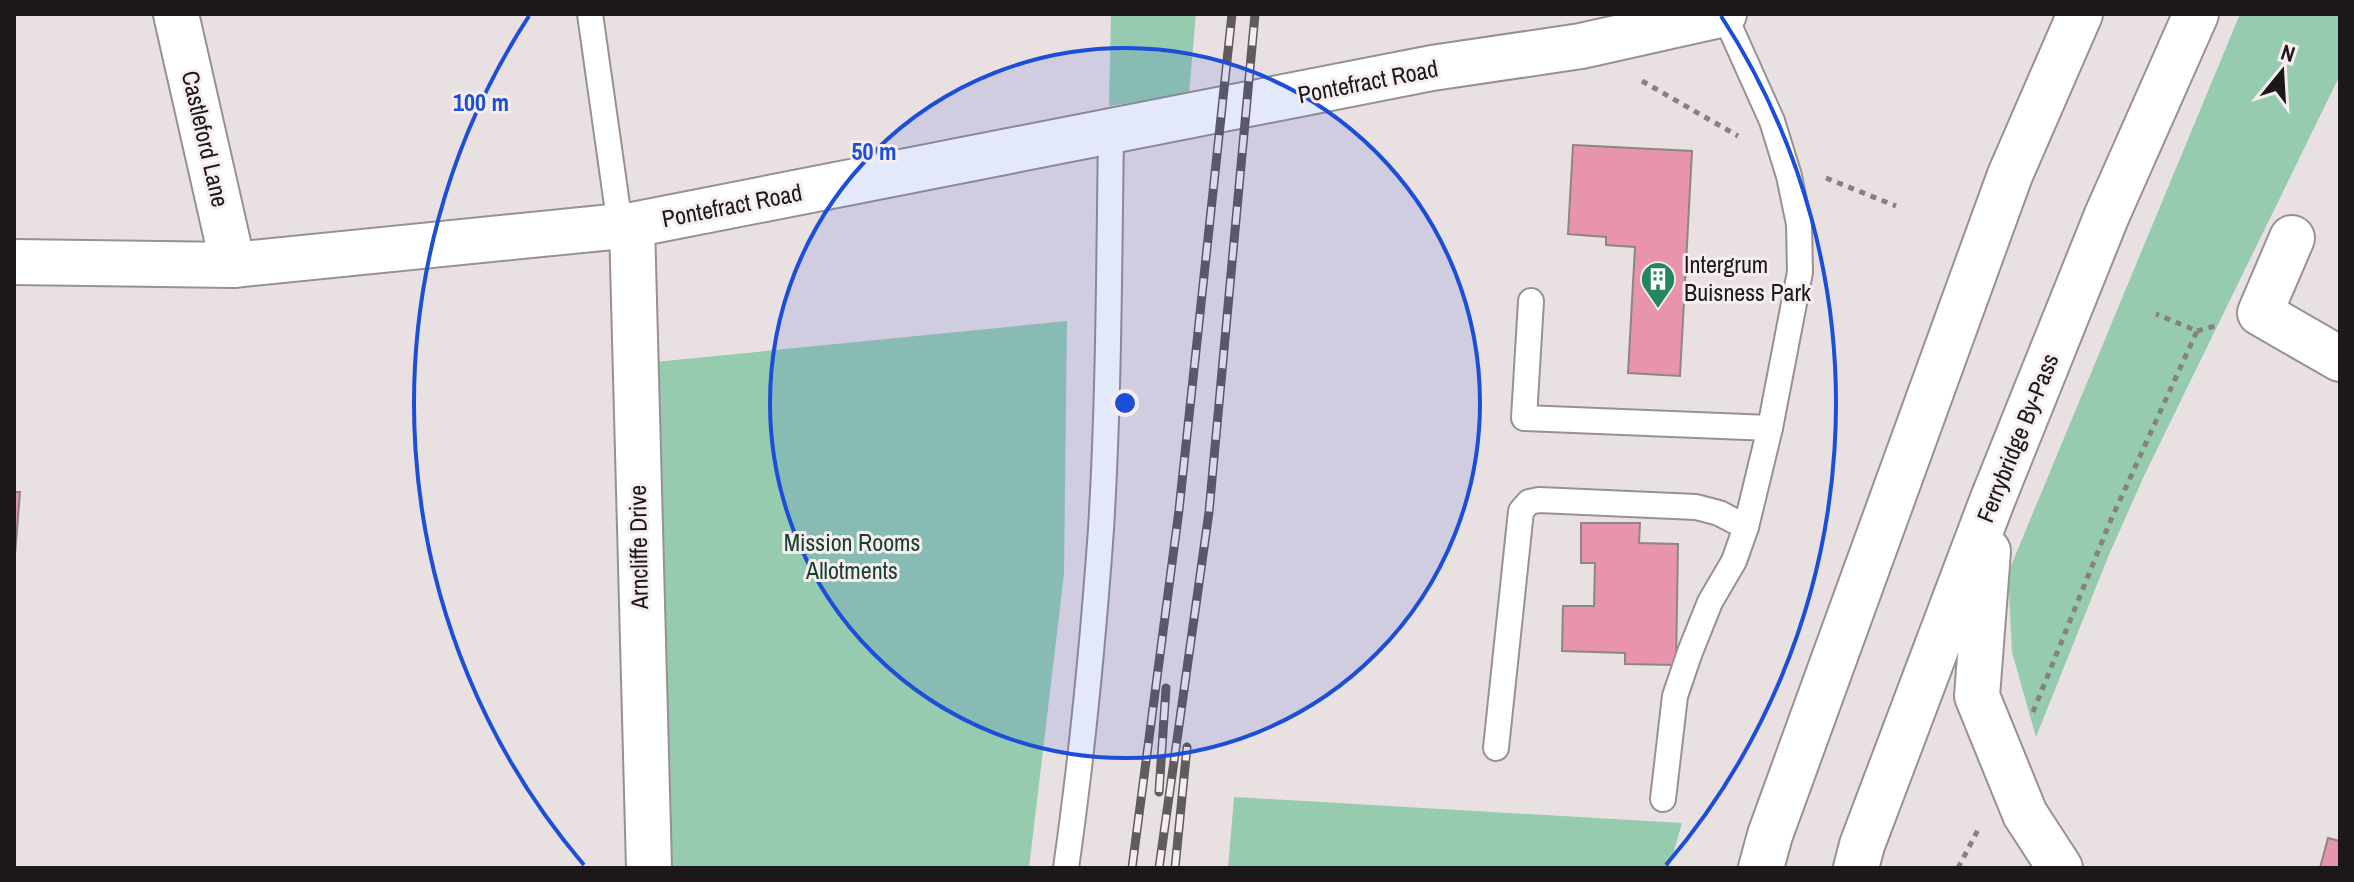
<svg xmlns="http://www.w3.org/2000/svg" width="2354" height="882" font-family="'Archivo Narrow',sans-serif">
<rect width="100%" height="100%" fill="#e9e0e2"/>
<g fill="#96cbb0">
<polygon points="1111,14 1196,14 1189,94 1109,106"/>
<polygon points="2240,14 2340,14 2340,75 2144,476 2108,557 2036,737 2012,652 2008,573"/>
<polygon points="1067,321 1064,574 1029,868 649,868 635,364"/>
<polygon points="1234,797 1682,823 1669,868 1228,868"/>
</g>
<g fill="#e894ab" stroke="#8d8587" stroke-width="2">
<polygon points="1573,145 1692,151 1680,376 1628,373 1635,247 1606,245 1606,237 1568,234"/>
<polygon points="14,492 20,492 14,567"/>
<polygon points="1581,523 1640,523 1639,543 1678,544 1676,665 1625,664 1625,653 1562,651 1563,606 1594,606 1595,563 1581,563"/>
<polygon points="2328,838 2340,841 2340,868 2320,868"/>
</g>
<g fill="none" stroke-linecap="round" stroke-linejoin="round">
<g stroke="#999092" stroke-width="28">
<g id="lane">
<polyline points="590,14 620,226"/>
<polyline points="1531,301 1524,418 1770,428"/>
<polyline points="1496,748 1521,511 1529,502 1539,500 1696,507 1719,513 1746,527"/>
<polyline points="1663,799 1675,696 1690,652 1710,602 1734,561 1746,527 1770,428 1800,272 1799,224 1789,176 1772,121 1724,14"/>
<path d="M1066 868C1082 756 1093 642 1101 529 1109 397 1109 265 1111 133"/>
</g>
</g>
<g stroke="#999092" stroke-width="48">
<g id="street">
<polyline points="176,14 233,265"/>
<polyline points="632,225 649,868"/>
<polyline points="2292,238 2260,313 2340,359"/>
</g>
</g>
<g stroke="#999092" stroke-width="48">
<polyline id="secondary" points="14,262 233,265 632,225 1432,68 1581,46 1724,14"/>
</g>
<g stroke="#999092" stroke-width="48">
<g id="primary">
<polyline points="1988,551 1977,696 2025,814 2060,868"/>
<polyline points="1761,868 1770,835 2010,175 2080,14"/>
<polyline points="1856,868 1862,845 1992,501 2107,215 2196,14"/>
</g>
</g>
<g stroke="#878082" stroke-width="5" stroke-dasharray="6 6" stroke-linecap="butt">
<polyline points="1642,81 1738,136"/>
<polyline points="1826,178 1896,206"/>
<polyline points="2197,331 2215,326"/>
<polyline points="2033,712 2110,522 2197,331 2156,314"/>
<polyline points="1958,868 1980,826"/>
</g>
<use href="#lane" stroke="#fff" stroke-width="24"/>
<use href="#street" stroke="#fff" stroke-width="44"/>
<use href="#secondary" stroke="#fff" stroke-width="44"/>
<use href="#primary" stroke="#fff" stroke-width="44"/>
<g stroke="#605b5c" stroke-width="9">
<g id="rail">
<polyline points="1159,792 1166,688"/>
<polyline points="1132,868 1179,510 1232,14"/>
<polyline points="1159,868 1209,512 1255,14"/>
<polyline points="1175,868 1187,747"/>
</g>
</g>
<use href="#rail" stroke="#f6edef" stroke-width="6" stroke-dasharray="18" stroke-linecap="butt"/>
</g>
<circle cx="1125" cy="403" r="355" fill="#1d4ed8" fill-opacity=".12"/>
<g fill="none" stroke="#1d4ed8" stroke-width="4">
<circle cx="1125" cy="403" r="355"/>
<path d="M584 865A711 711 0 0 1 529 16M1721 16A711 711 0 0 1 1666 865"/>
</g>
<defs>
<g id="building-pin" transform="scale(1.8)"><path d="M0 17L-7.5 6A9.5 9.5 0 1 1 7.5 6Z" fill="#24865f" stroke="#f6edef"/><path d="M-4-6H4V6H1V3H-1V6H-4ZM-2.5-4.3h1.7v1.8h-1.7ZM.8-4.3h1.7v1.8H.8ZM-2.5-1h1.7V.8h-1.7ZM.8-1h1.7V.8H.8Z" fill="#fff"/></g>
</defs>
<g fill-rule="evenodd">
<use href="#building-pin" x="1658" y="279"/>
</g>
<g text-anchor="middle" stroke-width="6" stroke-linejoin="round" paint-order="stroke">
<g font-size="24" fill="#1c1819" stroke="#f6edef">
<text transform="translate(1368 82) rotate(-11)" y="8">Pontefract Road</text>
<text transform="translate(205 139) rotate(77)" y="8">Castleford Lane</text>
<text transform="translate(732 206) rotate(-11)" y="8">Pontefract Road</text>
<text transform="translate(2018 438) rotate(-68)" y="8">Ferrybridge By-Pass</text>
<text transform="translate(639 547) rotate(-91)" y="8">Arncliffe Drive</text>
</g>
<g font-size="24" fill="#1c1819" stroke="#f6edef" text-anchor="start">
<text x="1684" y="273">Intergrum<tspan x="1684" dy="28">Buisness Park</tspan></text>
</g>
<g font-size="24" fill="#183f2d" stroke="#f6edef">
<text x="852" y="551">Mission Rooms<tspan x="852" dy="28">Allotments</tspan></text>
</g>
</g>
<circle cx="1125" cy="403" r="12" fill="#1d4ed8" stroke="#f6edef" stroke-width="4"/>
<g font-size="24" text-anchor="middle" font-weight="bold" fill="#1d4ed8" stroke="#f6edef" stroke-width="6" stroke-linejoin="round" paint-order="stroke">
<text x="481" y="111">100 m</text>
<text x="874" y="160">50 m</text>
</g>
<rect width="2354" height="882" fill="none" stroke="#1c1819" stroke-width="32"/>
<g transform="translate(2282 72) rotate(18)" stroke="#f6edef" stroke-width="6" paint-order="stroke">
<path d="M0-6L14 30L0 20L-14 30Z" fill="#1c1819"/>
<text y="-12" font-size="22" font-weight="bold" text-anchor="middle" fill="#1c1819">N</text>
</g>
</svg>
